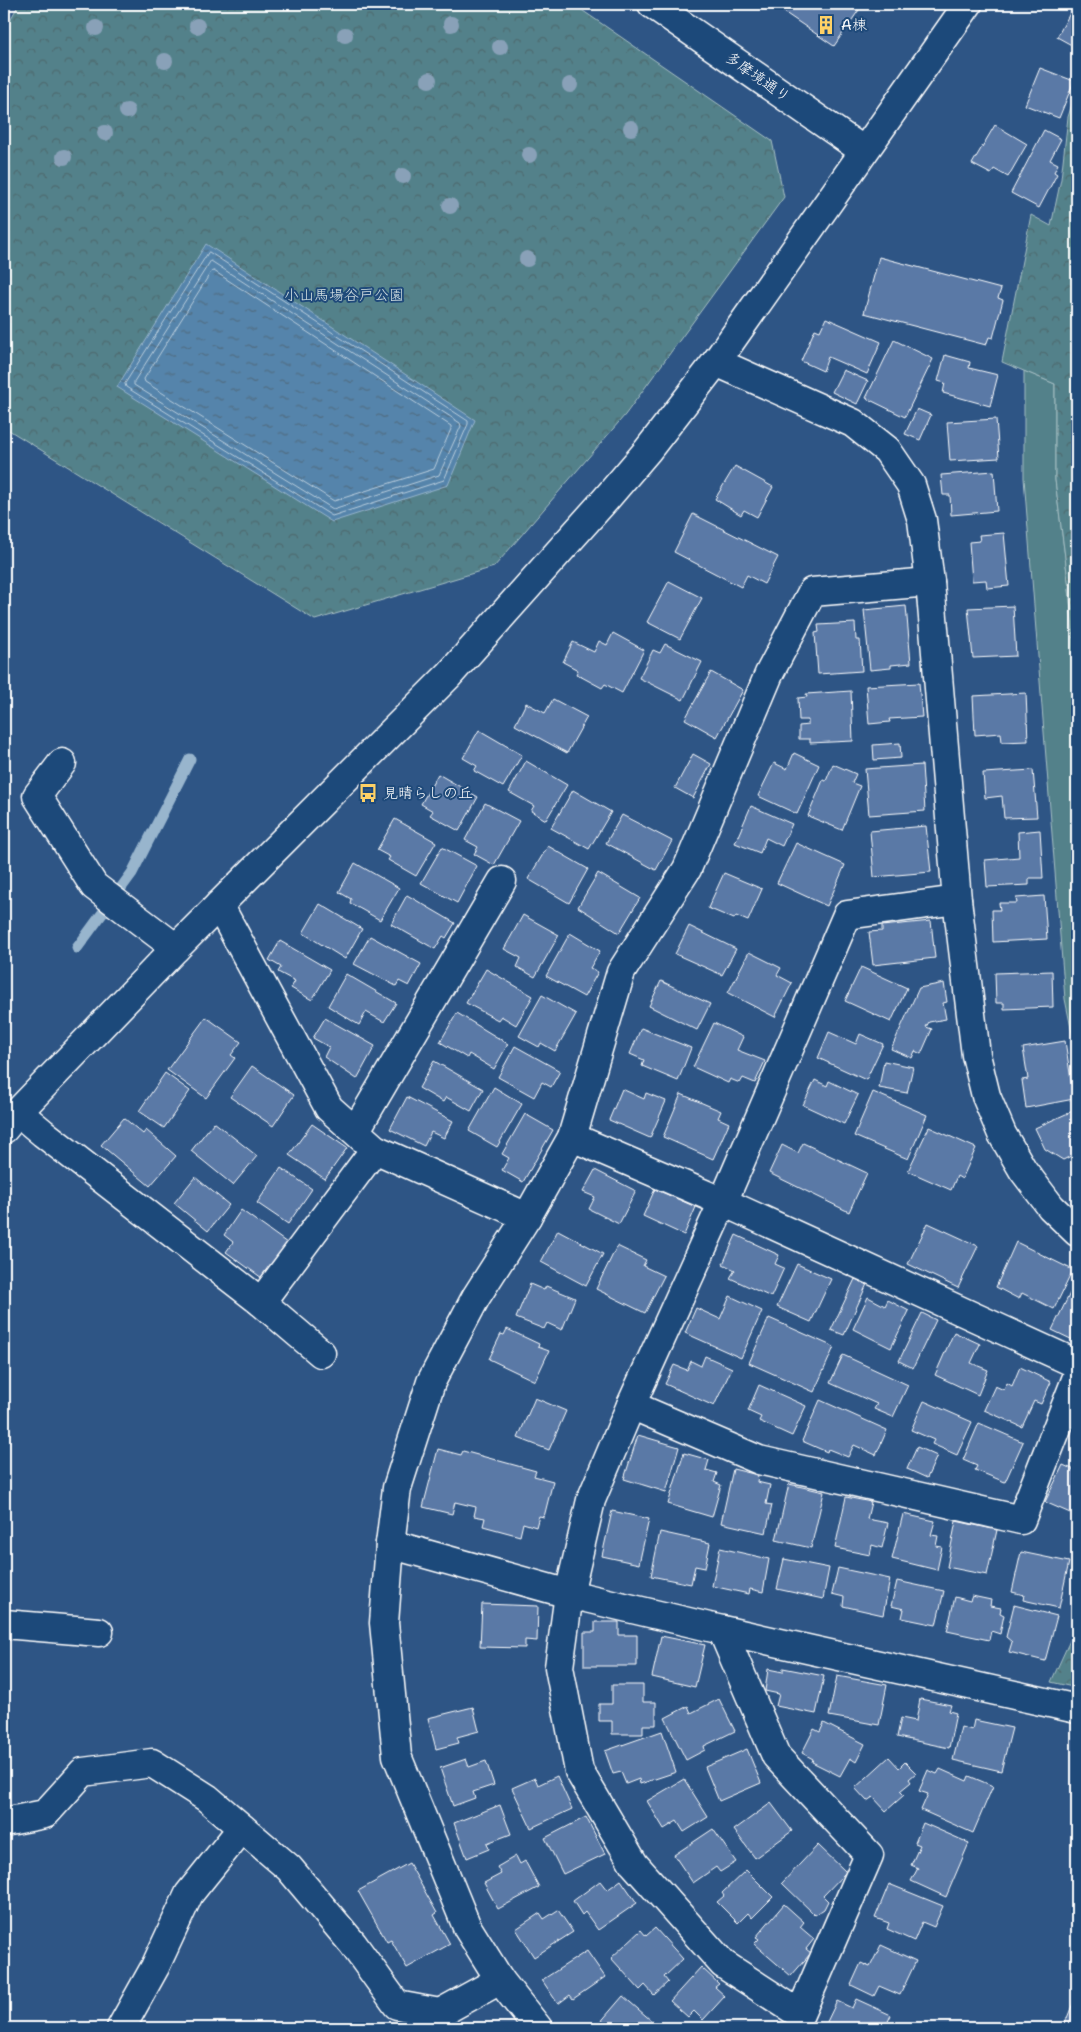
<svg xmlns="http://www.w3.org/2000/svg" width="1081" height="2032" font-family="'Shantell Sans','Klee One',sans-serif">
<defs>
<pattern id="forest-crowns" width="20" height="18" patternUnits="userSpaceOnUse" patternTransform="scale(1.25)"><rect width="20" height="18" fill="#52818a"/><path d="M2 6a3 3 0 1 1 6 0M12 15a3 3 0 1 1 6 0" fill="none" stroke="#4f696e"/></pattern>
<pattern id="water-ripples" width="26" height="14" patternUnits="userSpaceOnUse" patternTransform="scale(1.25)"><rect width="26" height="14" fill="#5484ab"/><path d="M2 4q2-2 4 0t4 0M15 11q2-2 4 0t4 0" fill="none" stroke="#506b80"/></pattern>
</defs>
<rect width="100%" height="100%" fill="#2e5585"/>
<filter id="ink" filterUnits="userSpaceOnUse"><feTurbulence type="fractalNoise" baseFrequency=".02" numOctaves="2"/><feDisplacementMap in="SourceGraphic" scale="10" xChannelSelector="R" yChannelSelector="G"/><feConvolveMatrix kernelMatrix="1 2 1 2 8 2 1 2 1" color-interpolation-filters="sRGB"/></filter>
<g filter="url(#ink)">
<polygon fill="#52818a" stroke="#a8c0c4" points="1024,371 1055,384 1055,480 1069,588 1077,680 1077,1057 1065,999 1024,478"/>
<g fill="url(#forest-crowns)" stroke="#a8c0c4">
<polygon points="19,4 573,4 772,141 784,197 625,415 494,567 315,620 4,427 4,31"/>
<polygon points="1077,88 1077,680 1069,588 1055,480 1055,384 1002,362 1031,215 1051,226 1061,179 1068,117"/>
<polygon points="1077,1625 1077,1688 1051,1682"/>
</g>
<polygon fill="url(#water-ripples)" stroke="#98b5cd" points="206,244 475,420 448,485 332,522 117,387"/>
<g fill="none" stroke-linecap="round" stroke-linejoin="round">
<g stroke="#bbcedd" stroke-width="1">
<polygon points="209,252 468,421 468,424 444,480 332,516 126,387 125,384"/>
<polygon points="211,261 460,423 461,426 439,475 333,509 134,385 134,382"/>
<polygon points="214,271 451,426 451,429 434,469 334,501 145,382 144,379 211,272"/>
</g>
<polyline stroke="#98b5cd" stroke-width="11" points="77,948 132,873 190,759"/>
</g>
<g fill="#5a79a6" stroke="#fff">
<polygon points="772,4 863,4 834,46"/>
<polygon points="1075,4 1077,4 1077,48 1057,37"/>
<polygon points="1040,68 1074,81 1059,118 1025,105"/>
<polygon points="995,125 1027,144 1008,177 994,169 991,174 972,164"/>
<polygon points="1044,130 1061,139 1050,160 1058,164 1054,172 1057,174 1039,208 1011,193"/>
<polygon points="879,257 1001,289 998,298 1003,300 993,338 989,337 986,345 864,313"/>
<polygon points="826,318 881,342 867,374 828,357 823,371 801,361 815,329 820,331"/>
<polygon points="894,340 933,359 905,417 866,398"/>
<polygon points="945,355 970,362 969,368 998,375 990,406 943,393 945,383 938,381"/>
<polygon points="843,370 868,381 857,404 832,392"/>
<polygon points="917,409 931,415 920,440 905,434"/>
<polygon points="996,419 999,458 950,461 947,422"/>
<polygon points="735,466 773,487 757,517 744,510 741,515 715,499"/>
<polygon points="994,471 997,511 951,515 950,495 943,495 941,475"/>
<polygon points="693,514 778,557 764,584 747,575 741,587 674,552"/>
<polygon points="1004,533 1009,586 987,588 986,580 972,581 969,542 980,541 979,535"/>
<polygon points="669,581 702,598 680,639 647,622"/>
<polygon points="906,606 911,663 891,665 891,668 870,670 864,610"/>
<polygon points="1013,606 1016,656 973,658 968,608"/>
<polygon points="855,623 856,640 860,640 862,671 818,674 815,633 819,632 818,625"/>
<polygon points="613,633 644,650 622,693 605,684 602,688 576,674 578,670 563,662 573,642 594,652 599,641 607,645"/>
<polygon points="665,644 702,662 683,700 639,678 653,650 660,653"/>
<polygon points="711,672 743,690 717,737 685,719"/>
<polygon points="919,683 922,717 889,719 890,722 869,724 866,686"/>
<polygon points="851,691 853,741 810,743 810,739 799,739 799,726 808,725 808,720 799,720 798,698 807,697 806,694"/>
<polygon points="1026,693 1028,741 1002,742 1001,733 975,735 973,696"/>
<polygon points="553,699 587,717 567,753 515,725 526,703 545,713"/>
<polygon points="479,730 522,755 503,787 474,771 477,766 463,758"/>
<polygon points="900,743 901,758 874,760 873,745"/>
<polygon points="794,753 819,765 797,814 758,796 774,763 787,769"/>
<polygon points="693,754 711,764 693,798 675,788"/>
<polygon points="526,761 567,785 546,820 531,811 534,806 509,792"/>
<polygon points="833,764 856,774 852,783 860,786 842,830 808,816 823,780 826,781"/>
<polygon points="922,765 925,811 869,815 865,769"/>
<polygon points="1033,770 1037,817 1004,818 1002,796 985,798 983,773"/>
<polygon points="438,774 478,797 459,831 430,815 433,811 421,804"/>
<polygon points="573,790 611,812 589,849 551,828"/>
<polygon points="485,803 519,821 494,865 474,854 478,847 465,840"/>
<polygon points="751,806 792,824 782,846 766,838 760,853 735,843"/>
<polygon points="622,815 672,841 656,870 606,843"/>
<polygon points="395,819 436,842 416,876 388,860 390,857 377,850"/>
<polygon points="926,826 931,872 874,877 870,831"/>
<polygon points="1040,830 1043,878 1029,878 1029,885 987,887 985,860 1019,857 1018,832"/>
<polygon points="796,843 845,865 827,906 777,883"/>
<polygon points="548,846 588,869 569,903 528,879"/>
<polygon points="442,847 477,866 457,903 421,883"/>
<polygon points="355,863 399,888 380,920 350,903 351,899 339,892"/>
<polygon points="598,873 640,898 619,933 578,907"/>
<polygon points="724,873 762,889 748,921 736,916 734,919 708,908"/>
<polygon points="407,895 455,923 446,938 443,936 435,949 391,924"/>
<polygon points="1044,896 1047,939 993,942 992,910 1000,910 999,903 1017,903 1016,898"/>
<polygon points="320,904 362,929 345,959 303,933"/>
<polygon points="523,915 559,935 535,977 517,967 521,958 504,949"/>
<polygon points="931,921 935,958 873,965 869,932 882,931 882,926"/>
<polygon points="689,926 736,949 722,975 675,954"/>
<polygon points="570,933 600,951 590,968 598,972 584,997 546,976"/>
<polygon points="370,936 421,964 409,986 399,981 396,986 354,964"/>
<polygon points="280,941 330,970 312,1000 291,988 295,981 278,972 281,967 269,960"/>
<polygon points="749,952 781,968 777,975 792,983 775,1017 728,993"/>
<polygon points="861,967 907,988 891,1022 845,1001"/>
<polygon points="486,969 533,996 516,1025 501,1016 498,1020 466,1003"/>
<polygon points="1052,971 1053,1007 1004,1009 1004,1003 996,1003 995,973"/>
<polygon points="346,974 396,1003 384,1022 366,1012 359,1025 328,1006"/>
<polygon points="661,981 710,1004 697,1030 649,1006"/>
<polygon points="944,983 947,1002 943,1003 946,1019 929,1022 926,1027 932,1029 921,1054 915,1051 912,1058 891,1049 919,988"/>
<polygon points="542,995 576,1014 555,1051 541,1043 539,1047 519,1036"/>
<polygon points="457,1013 508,1044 494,1069 469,1054 467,1058 440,1042"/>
<polygon points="206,1017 241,1042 231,1055 235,1058 206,1098 167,1070"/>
<polygon points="325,1018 375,1046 357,1079 324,1057 329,1047 313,1038"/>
<polygon points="714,1023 743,1037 737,1050 765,1061 755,1083 743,1078 740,1083 730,1079 728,1083 693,1067"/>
<polygon points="641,1028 691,1048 678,1081 642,1066 644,1060 630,1054"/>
<polygon points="829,1032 856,1044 860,1034 883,1044 866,1080 818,1058"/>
<polygon points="1065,1041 1074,1099 1026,1108 1022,1080 1028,1079 1023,1048"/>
<polygon points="515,1046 560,1071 551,1087 542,1082 534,1097 498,1077"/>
<polygon points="434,1061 483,1089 471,1111 446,1097 443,1102 419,1088"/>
<polygon points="884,1061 913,1067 907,1093 879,1088"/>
<polygon points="252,1066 294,1095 273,1126 230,1097"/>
<polygon points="165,1073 190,1091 164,1128 139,1111"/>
<polygon points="815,1080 827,1086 829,1081 858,1095 844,1124 803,1105"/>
<polygon points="494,1087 522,1104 497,1147 469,1131"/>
<polygon points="622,1089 644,1099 646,1093 666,1101 650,1138 609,1120"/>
<polygon points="873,1092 927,1115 908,1159 854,1136"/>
<polygon points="681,1094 721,1111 718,1118 729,1123 713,1159 663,1137"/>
<polygon points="407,1097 453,1121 444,1138 431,1132 424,1146 390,1129"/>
<polygon points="1077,1109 1077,1153 1063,1160 1045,1149 1035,1128"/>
<polygon points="525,1114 553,1130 523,1182 502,1170 509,1158 502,1154"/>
<polygon points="124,1118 143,1134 146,1130 176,1156 150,1186 101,1145"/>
<polygon points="214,1122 257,1156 233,1185 191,1151"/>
<polygon points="312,1124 347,1148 325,1179 289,1155"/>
<polygon points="929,1127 976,1148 962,1179 957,1176 951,1190 908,1171"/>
<polygon points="803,1143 867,1173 849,1212 769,1173 782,1145 798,1153"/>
<polygon points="281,1168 312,1189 288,1224 257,1203"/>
<polygon points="595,1170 636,1191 619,1224 589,1209 595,1197 583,1192"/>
<polygon points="195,1177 229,1205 208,1231 174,1203"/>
<polygon points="655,1189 696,1207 684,1235 643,1216"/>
<polygon points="241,1210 287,1243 262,1278 226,1252 233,1242 224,1235"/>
<polygon points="928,1223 978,1246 958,1288 908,1264"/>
<polygon points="558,1230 603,1254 586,1286 541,1262"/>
<polygon points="736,1235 779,1255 775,1264 784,1268 771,1297 730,1278 735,1270 723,1264"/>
<polygon points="1016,1242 1073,1270 1054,1309 1022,1293 1019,1299 996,1287"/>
<polygon points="617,1246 646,1260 643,1266 664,1276 645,1313 596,1289"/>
<polygon points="797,1264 831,1279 811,1322 777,1307"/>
<polygon points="855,1279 867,1284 844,1335 831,1330"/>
<polygon points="530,1284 544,1290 546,1286 575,1298 562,1330 547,1323 544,1329 516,1318"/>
<polygon points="1073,1287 1077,1289 1077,1342 1052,1330"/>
<polygon points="730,1296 762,1311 741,1358 685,1333 696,1308 720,1319"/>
<polygon points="868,1297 885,1306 888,1300 909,1311 891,1348 853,1329"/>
<polygon points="922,1313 936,1320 913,1368 899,1361"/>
<polygon points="769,1318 834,1347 814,1392 749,1363"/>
<polygon points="507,1329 539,1344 538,1347 549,1351 535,1381 489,1359 501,1334 504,1335"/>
<polygon points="954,1332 980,1344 971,1363 988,1370 978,1395 935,1375"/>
<polygon points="843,1355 908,1385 893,1417 874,1409 877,1404 830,1383"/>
<polygon points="705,1356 732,1368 714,1406 665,1384 674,1365 687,1370 691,1361 701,1366"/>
<polygon points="1020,1367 1051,1382 1041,1404 1034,1401 1022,1427 984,1410 995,1386 1004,1390 1007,1383 1012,1386"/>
<polygon points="759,1385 806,1406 792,1436 759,1421 761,1417 748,1411"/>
<polygon points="535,1398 566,1411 549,1450 518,1438"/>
<polygon points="820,1400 887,1430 876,1455 854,1445 848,1457 828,1449 827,1452 802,1441"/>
<polygon points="924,1401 972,1422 957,1455 932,1444 934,1440 911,1430"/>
<polygon points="979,1423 1023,1442 1005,1482 975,1470 977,1466 963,1460"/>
<polygon points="638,1435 679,1447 666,1492 624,1479"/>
<polygon points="917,1447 937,1456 927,1478 907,1469"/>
<polygon points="438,1449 461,1455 463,1451 536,1471 534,1476 553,1481 544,1517 539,1516 536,1527 523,1523 520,1536 483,1526 485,1518 474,1516 476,1507 455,1502 452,1514 423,1507"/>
<polygon points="684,1453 709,1460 706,1470 717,1473 714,1482 721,1485 712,1517 668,1504"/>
<polygon points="1063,1465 1077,1471 1077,1516 1045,1502"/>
<polygon points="733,1469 758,1475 757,1482 770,1485 766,1504 772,1505 766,1533 721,1523"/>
<polygon points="789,1484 824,1492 811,1548 776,1540"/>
<polygon points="846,1497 871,1502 867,1519 888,1523 882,1548 872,1545 870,1555 835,1548"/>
<polygon points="612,1511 649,1519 639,1564 602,1556"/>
<polygon points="903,1514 935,1521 931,1535 938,1536 936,1546 942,1547 937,1570 892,1559"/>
<polygon points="956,1521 997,1530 987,1575 947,1567"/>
<polygon points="660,1532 710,1543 705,1568 695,1566 691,1584 651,1576"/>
<polygon points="720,1548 769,1559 763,1592 750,1589 749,1594 712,1586"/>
<polygon points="1021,1552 1069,1562 1059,1608 1023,1600 1024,1595 1012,1592"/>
<polygon points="784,1559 829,1568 823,1599 777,1589"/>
<polygon points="838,1568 890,1579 883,1615 843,1606 844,1597 832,1594"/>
<polygon points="897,1581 944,1591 936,1625 902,1618 904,1609 891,1606"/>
<polygon points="972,1596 991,1600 990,1606 1001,1608 1000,1613 1004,1615 1000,1634 991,1631 989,1640 947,1631 955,1597 970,1601"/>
<polygon points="482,1604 538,1606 537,1641 525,1640 525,1648 480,1647"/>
<polygon points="1014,1605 1057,1616 1045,1661 1009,1652 1012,1642 1006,1637"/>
<polygon points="595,1622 619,1622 619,1635 637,1635 637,1666 584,1666 584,1632 595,1632"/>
<polygon points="661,1636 705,1645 695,1687 652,1677"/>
<polygon points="783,1668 824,1676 816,1714 776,1706 779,1694 765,1691 768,1669 783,1672"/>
<polygon points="837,1676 887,1685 879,1725 829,1716"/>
<polygon points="612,1685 643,1685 643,1702 656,1702 656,1725 643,1725 643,1734 612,1734 612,1721 599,1721 599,1704 612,1704"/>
<polygon points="719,1699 735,1731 704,1746 705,1750 686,1760 665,1718 688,1706 691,1713"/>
<polygon points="920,1699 951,1705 949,1711 956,1713 949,1748 897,1737 901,1718 916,1721"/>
<polygon points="473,1707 479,1731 457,1737 459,1743 436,1749 428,1718"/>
<polygon points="974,1720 1012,1728 1001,1771 953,1760 961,1727 972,1730"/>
<polygon points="824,1723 865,1744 856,1762 850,1758 840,1776 812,1762 813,1759 802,1753 814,1729 820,1732"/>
<polygon points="662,1731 676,1772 640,1784 639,1779 626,1784 621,1772 613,1774 605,1751"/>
<polygon points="747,1749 761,1783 719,1801 705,1767"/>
<polygon points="889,1757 899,1768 905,1762 916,1773 909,1779 911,1782 900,1791 904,1795 886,1811 873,1797 867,1801 855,1788"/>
<polygon points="466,1759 469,1767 486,1761 494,1785 473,1792 475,1798 453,1806 440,1768"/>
<polygon points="940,1769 967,1781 969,1776 993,1786 973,1833 921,1810 928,1794 919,1791 928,1770 937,1774"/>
<polygon points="557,1776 572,1809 531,1828 512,1788 535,1778 538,1785"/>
<polygon points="684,1779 708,1817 684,1832 677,1821 664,1829 647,1801"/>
<polygon points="771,1803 792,1831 755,1858 734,1830"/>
<polygon points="500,1805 511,1834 487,1843 489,1849 467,1858 454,1823"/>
<polygon points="586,1817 605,1854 563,1874 545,1838"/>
<polygon points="923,1823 969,1843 946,1897 911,1881 918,1868 911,1865 920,1845 915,1843"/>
<polygon points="713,1829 736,1862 720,1872 716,1867 693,1883 674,1855"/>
<polygon points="818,1845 846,1872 823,1896 828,1901 824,1909 815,1915 782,1883"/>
<polygon points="516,1856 520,1864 525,1861 539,1887 498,1909 484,1883 501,1874 497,1867"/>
<polygon points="409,1863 437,1913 434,1915 450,1944 407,1968 391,1940 387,1942 358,1891"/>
<polygon points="746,1870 773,1897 752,1918 748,1913 738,1923 717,1902 724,1896 722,1893"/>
<polygon points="621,1880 637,1903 598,1930 585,1912 582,1915 573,1901 600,1881 607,1890"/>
<polygon points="889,1884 943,1906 934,1927 922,1922 914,1941 887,1929 889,1923 875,1918"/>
<polygon points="784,1904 804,1922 800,1927 814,1939 806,1949 811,1953 791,1976 754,1944 759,1939 756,1937"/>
<polygon points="558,1910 573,1932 534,1957 516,1929 540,1913 544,1919"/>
<polygon points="655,1928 683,1959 664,1977 668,1982 654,1995 645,1985 640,1990 611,1958 641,1930 646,1936"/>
<polygon points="881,1945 916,1961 900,1995 879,1986 874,1996 851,1985 861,1963 870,1967"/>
<polygon points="587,1951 605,1977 573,1999 570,1995 558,2004 542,1980"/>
<polygon points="701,1967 719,1984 715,1987 725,1996 703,2020 694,2011 688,2017 670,2001"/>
<polygon points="623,1996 653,2022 648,2028 602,2028 598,2025"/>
<polygon points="1076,1996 1077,2028 1063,2028"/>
<polygon points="856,1999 891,2015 885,2028 824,2028 837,2001 852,2008"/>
</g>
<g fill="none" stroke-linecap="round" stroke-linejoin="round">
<g stroke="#fff" stroke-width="31">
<g id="minor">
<polyline points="652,4 864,151"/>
<polyline points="716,362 853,423 887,450 911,485 922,520 930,582 957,900 976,1055 986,1096 1002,1134 1023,1170 1051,1207 1077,1232"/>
<polyline points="62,763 37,796 94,886 176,948"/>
<polyline points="957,900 847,915 723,1202 631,1405 759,1460 1021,1520 1077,1377"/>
<polyline points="219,905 329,1108 375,1149 527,1217"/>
<polyline points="18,1112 43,1133 261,1302 321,1353"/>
<polyline points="4,1129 18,1112 176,948 449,675 606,499 647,451 716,362 968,4"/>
<polyline points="356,1130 502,881"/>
<polyline points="572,1137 723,1202 1077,1364"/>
<polyline points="261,1302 375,1149"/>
<polyline points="631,1405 591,1500 569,1594 559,1667 579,1771 634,1864 723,1964 800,2014 869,1855 776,1756 722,1630 1077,1709"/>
<polyline points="390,1544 569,1594 722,1630"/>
<polyline points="4,1624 99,1632"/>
<polyline points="4,1822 45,1814 83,1772 152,1763 207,1798 289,1868 353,1944 397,2005 440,2013 500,1980"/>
<polyline points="121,2028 155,1967 189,1894 242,1828"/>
<polyline points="538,2028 500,1980 467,1927 397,1756 384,1623 390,1544 397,1488 431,1382 476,1297 527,1217 572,1137 621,972 687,869 769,674 812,592 930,582"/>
</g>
</g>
<use href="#minor" stroke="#1f4a7a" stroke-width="28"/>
</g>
<g fill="#89a1b8">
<circle cx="451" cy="24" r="8"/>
<circle cx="197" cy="26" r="8"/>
<circle cx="96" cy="28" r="8"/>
<circle cx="345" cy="35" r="8"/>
<circle cx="500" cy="47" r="8"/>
<circle cx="165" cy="61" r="8"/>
<circle cx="429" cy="80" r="8"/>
<circle cx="570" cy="85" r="8"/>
<circle cx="127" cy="111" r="8"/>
<circle cx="631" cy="128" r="8"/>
<circle cx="105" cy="133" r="8"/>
<circle cx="529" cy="155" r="8"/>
<circle cx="64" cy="157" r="8"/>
<circle cx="403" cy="176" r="8"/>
<circle cx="450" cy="206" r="8"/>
<circle cx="527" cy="259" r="8"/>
</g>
</g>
<defs>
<g id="building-bare" transform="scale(1.5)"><path d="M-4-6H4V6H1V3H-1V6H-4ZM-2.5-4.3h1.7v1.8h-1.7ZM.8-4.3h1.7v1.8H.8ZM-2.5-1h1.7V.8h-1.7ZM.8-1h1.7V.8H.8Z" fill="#ffd166" stroke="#1f4a7a" stroke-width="2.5" paint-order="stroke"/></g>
<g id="bus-bare" transform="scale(1.5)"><path d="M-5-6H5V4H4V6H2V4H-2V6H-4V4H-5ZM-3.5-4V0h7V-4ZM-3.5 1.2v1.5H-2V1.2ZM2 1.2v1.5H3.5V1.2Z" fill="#ffd166" stroke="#1f4a7a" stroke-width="2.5" paint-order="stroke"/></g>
</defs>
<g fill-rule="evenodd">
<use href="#building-bare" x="826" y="25"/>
<use href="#bus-bare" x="368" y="793"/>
</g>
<g text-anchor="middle" stroke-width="4" stroke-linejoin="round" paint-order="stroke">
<g font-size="15" fill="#fff" stroke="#1f4a7a" text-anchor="start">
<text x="841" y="30">A棟</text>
<text x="383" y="798">見晴らしの丘</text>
</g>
<g font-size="15" fill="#fff" stroke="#1f4a7a">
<text transform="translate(758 77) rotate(35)" y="5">多摩境通り</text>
</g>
<g font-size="15" fill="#d4e0e2" stroke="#1f4a7a">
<text x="344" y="300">小山馬場谷戸公園</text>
</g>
</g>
<rect width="1081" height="2032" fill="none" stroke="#1f4a7a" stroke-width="20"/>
<rect x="10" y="10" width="1061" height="2012" fill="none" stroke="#fff" stroke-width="2" filter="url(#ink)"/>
</svg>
